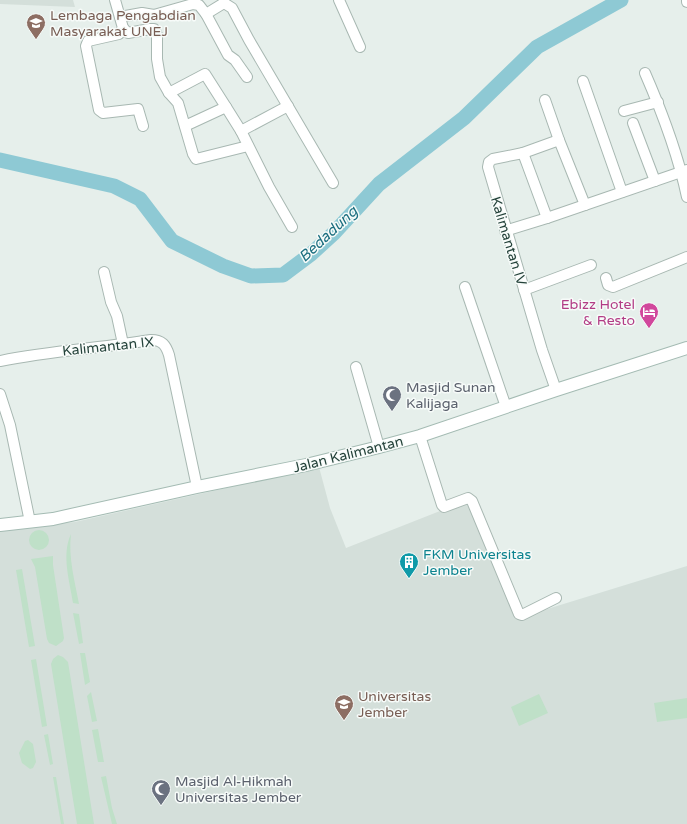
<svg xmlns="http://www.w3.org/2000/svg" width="687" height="824" font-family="'Varela Round',sans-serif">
<rect width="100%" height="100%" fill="#e6efeb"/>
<g fill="#d4dfda">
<polygon points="0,0 73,0 75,7 0,4"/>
<polygon points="319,467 330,508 346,548 468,500 518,618 687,566 687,824 0,824 0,529 75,522"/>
</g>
<g fill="#bfe0c8">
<circle cx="39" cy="540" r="10"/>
<path d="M71 534C68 557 75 582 79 604L73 603C70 582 61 555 71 534Z"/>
<polygon points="53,556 53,565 64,638 63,641 56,646 49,643 47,639 35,567 31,559"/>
<polygon points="22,569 35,646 29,647 16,570"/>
<polygon points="73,613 79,614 83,643 79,644"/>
<polygon points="80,653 85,653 90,682 85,685"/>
<polygon points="58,655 63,657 68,662 94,824 77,824 51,664 53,659"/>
<polygon points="36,659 47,726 42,727 31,660"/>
<polygon points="91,692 97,721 92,722 87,696"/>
<polygon points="539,694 548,713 519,726 511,707"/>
<polygon points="687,698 687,718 657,722 654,703"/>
<polygon points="98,729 104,762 98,762 92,730"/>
<polygon points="48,734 53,764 50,765 44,735"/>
<polygon points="28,740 33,744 36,762 33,768 30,769 22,763 19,753 25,741"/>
<polygon points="106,776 112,808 117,824 112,824 101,777"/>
<polygon points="53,777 56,777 64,824 61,824"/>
</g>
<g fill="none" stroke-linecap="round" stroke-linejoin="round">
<polyline stroke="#8ec9d4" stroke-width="15" points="0,160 114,186 140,199 172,241 223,266 251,276 283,275 311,254 334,233 379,184 464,118 537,47 621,0"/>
<g stroke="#a8b8b2" stroke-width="12">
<g id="minor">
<polyline points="115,0 123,28 119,34 88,41 86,46 99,110 103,113 138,109 143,126"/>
<polyline points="339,0 360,47"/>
<polyline points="687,0 687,2"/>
<polyline points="224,3 232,8 249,40 333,183"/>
<polyline points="206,14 228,55 235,60 247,77"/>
<polyline points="120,17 142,13 154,15 193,4 199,5 206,14 224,3"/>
<polyline points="123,28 128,33 150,29 154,29 157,35 157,59 160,77 169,93 178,103 193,154 196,159 248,146"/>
<path d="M645 73C662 112 678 154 687 197"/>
<polyline points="583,81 622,192"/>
<polyline points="169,93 205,74 226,107"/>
<polyline points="545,100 559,140 585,205"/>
<polyline points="288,106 241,131 269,187 292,227"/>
<polyline points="624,111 658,102"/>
<polyline points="633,123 655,181"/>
<polyline points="185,126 226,107 241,131"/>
<polyline points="523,153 547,218"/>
<polyline points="505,231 547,218 687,170"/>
<polyline points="104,272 111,302 117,316 123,344"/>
<polyline points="606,278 608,285 613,287 687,257"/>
<polyline points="465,287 506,407"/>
<polyline points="524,290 591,265"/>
<path d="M0 361C50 351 101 348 151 340 162 340 166 345 169 355L197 487"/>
<polyline points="356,367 379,447"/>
<polyline points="556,390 542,350 488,167 489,162 493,159 523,153 559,140"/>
<polyline points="0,394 10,425 30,522"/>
<polyline points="420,436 442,505 444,507 468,498 472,501 519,614 522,615 556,598"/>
</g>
</g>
<g stroke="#a4bbb3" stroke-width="14">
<polyline id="secondary" points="0,525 53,519 197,487 306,465 379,447 420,436 556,390 687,348"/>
</g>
<use href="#minor" stroke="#fff" stroke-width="10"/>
<use href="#secondary" stroke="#fff" stroke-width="12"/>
</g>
<defs>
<g id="university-pin" transform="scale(1)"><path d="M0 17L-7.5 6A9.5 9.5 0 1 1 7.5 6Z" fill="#8d6e63" stroke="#f7fbf9"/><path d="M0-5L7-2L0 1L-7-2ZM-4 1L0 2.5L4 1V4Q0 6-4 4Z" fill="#fff"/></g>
<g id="hotel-pin" transform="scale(1)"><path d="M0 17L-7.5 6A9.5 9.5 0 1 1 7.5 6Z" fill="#d1479c" stroke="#f7fbf9"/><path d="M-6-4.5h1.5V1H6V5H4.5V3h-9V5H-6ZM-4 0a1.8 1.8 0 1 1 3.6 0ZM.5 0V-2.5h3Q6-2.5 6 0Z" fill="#fff"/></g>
<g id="mosque-pin" transform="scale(1)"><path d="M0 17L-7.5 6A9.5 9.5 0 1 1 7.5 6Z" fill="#6b7280" stroke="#f7fbf9"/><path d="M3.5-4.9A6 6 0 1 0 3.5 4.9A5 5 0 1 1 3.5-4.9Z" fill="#fff"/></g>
<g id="building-pin" transform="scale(1)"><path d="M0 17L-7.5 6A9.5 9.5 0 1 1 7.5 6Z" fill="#0f9aa8" stroke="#f7fbf9"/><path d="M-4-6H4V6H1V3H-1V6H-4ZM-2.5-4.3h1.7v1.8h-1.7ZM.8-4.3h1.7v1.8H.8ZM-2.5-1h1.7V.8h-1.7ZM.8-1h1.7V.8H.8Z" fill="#fff"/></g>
</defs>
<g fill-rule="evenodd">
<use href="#university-pin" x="36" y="23"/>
<use href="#hotel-pin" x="649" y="312"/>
<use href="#mosque-pin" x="392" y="395"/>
<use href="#building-pin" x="409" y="562"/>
<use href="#university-pin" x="344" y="704"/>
<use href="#mosque-pin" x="161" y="789"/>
</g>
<g text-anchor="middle" stroke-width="3" stroke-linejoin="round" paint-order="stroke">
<g font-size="14" fill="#785e54" stroke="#f7fbf9" text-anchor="start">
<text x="50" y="20">Lembaga Pengabdian<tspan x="50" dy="16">Masyarakat UNEJ</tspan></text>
<text x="358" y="701">Universitas<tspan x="358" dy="16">Jember</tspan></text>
</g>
<g font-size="14" fill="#24423a" stroke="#f7fbf9">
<text transform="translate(509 241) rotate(73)" y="5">Kalimantan IV</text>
<text transform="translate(108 346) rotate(-6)" y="5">Kalimantan IX</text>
<text transform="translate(348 454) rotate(-14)" y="5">Jalan Kalimantan</text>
</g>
<g font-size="14" fill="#b23c85" stroke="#f7fbf9" text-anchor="end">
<text x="635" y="309">Ebizz Hotel<tspan x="635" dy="16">&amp; Resto</tspan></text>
</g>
<g font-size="14" fill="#5b616d" stroke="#f7fbf9" text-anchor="start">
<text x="406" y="392">Masjid Sunan<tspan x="406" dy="16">Kalijaga</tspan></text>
<text x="175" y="786">Masjid Al-Hikmah<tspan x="175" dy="16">Universitas Jember</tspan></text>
</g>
<g font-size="14" fill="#0d838f" stroke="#f7fbf9" text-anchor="start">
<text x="423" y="559">FKM Universitas<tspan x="423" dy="16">Jember</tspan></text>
</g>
<g font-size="15" font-style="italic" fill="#1c6f80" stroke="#f7fbf9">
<text transform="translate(328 234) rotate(-43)" y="5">Bedadung</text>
</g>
</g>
</svg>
